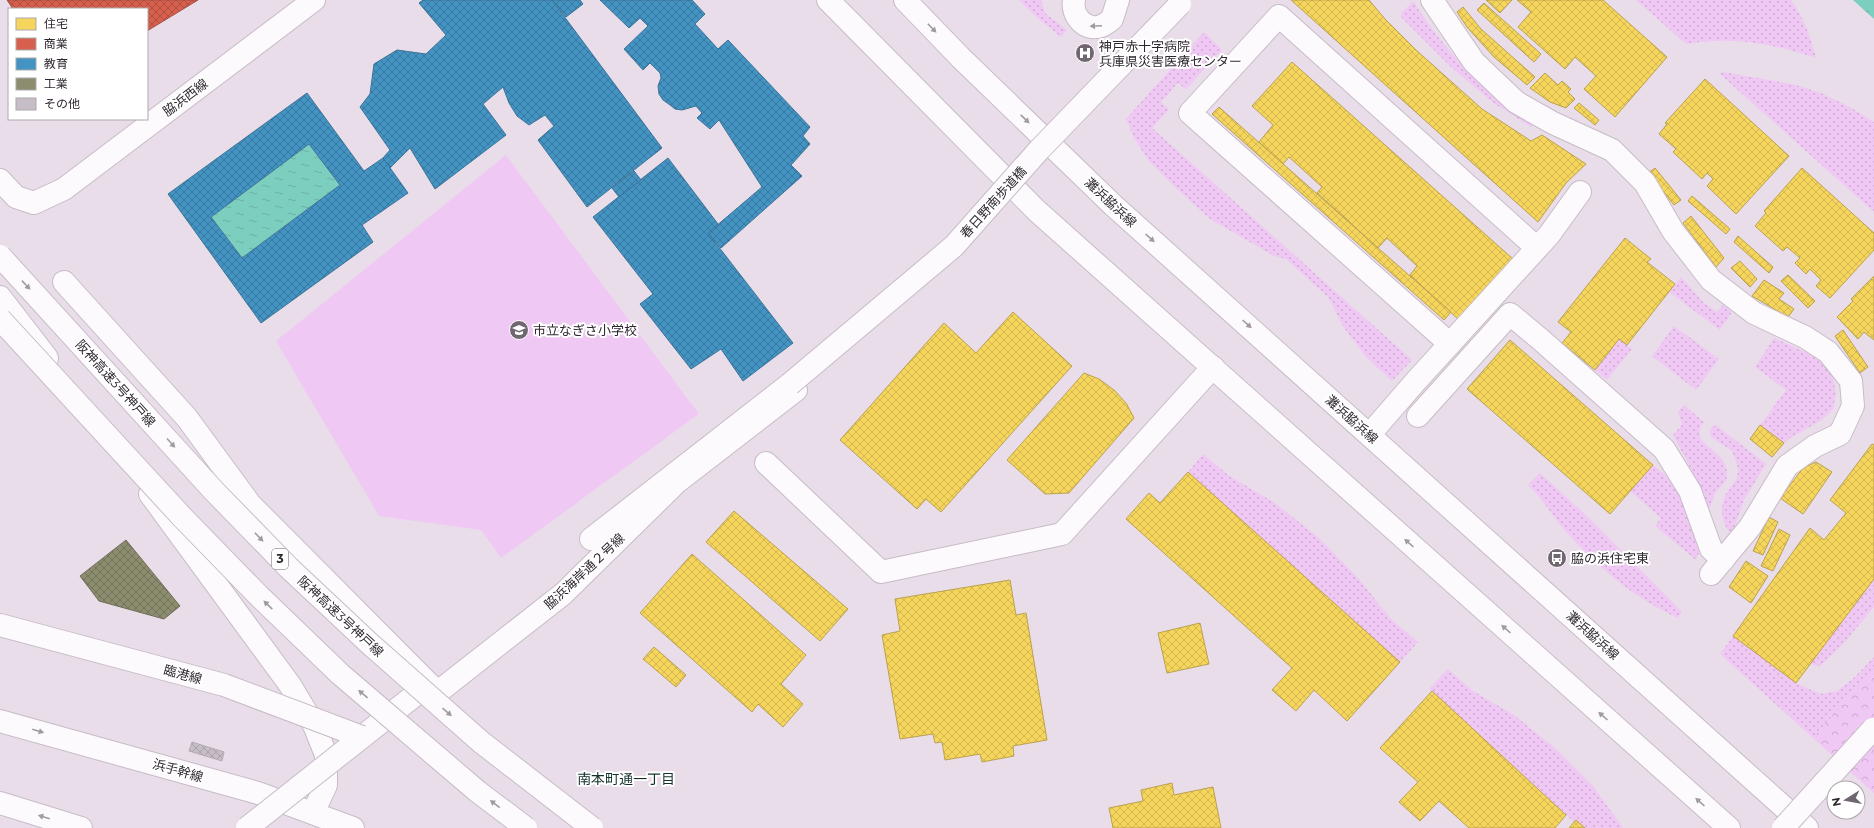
<svg xmlns="http://www.w3.org/2000/svg" width="1874" height="828" font-family="Montserrat,'Noto Sans JP',sans-serif">
<defs>
<pattern id="grass-dots" width="8" height="8" patternUnits="userSpaceOnUse"><rect width="8" height="8" fill="#f0c8f4"/><path d="M2 2h.1M6 6h.1" fill="none" stroke="#ceacd2" stroke-width="1.8" stroke-linecap="round"/></pattern>
<pattern id="park-crowns" width="20" height="18" patternUnits="userSpaceOnUse"><rect width="20" height="18" fill="#f0c8f4"/><path d="M2 6a3 3 0 1 1 6 0M12 15a3 3 0 1 1 6 0" fill="none" stroke="#ceacd2"/></pattern>
<pattern id="water-ripples" width="26" height="14" patternUnits="userSpaceOnUse"><rect width="26" height="14" fill="#7ccebf"/><path d="M2 4q2-2 4 0t4 0M15 11q2-2 4 0t4 0" fill="none" stroke="#6cb1a4"/></pattern>
<pattern id="homes-cross-hatch" width="8" height="8" patternUnits="userSpaceOnUse"><rect width="8" height="8" fill="#f6d55c"/><path d="M0 0l8 8M0 8l8-8" fill="none" stroke="#d3b750"/></pattern>
<pattern id="shops-cross-hatch" width="8" height="8" patternUnits="userSpaceOnUse"><rect width="8" height="8" fill="#d6604d"/><path d="M0 0l8 8M0 8l8-8" fill="none" stroke="#ae4f40"/></pattern>
<pattern id="schools-cross-hatch" width="8" height="8" patternUnits="userSpaceOnUse"><rect width="8" height="8" fill="#4393c3"/><path d="M0 0l8 8M0 8l8-8" fill="none" stroke="#38789f"/></pattern>
<pattern id="industry-cross-hatch" width="8" height="8" patternUnits="userSpaceOnUse"><rect width="8" height="8" fill="#8c8c6e"/><path d="M0 0l8 8M0 8l8-8" fill="none" stroke="#73725b"/></pattern>
<pattern id="building-cross-hatch" width="8" height="8" patternUnits="userSpaceOnUse"><rect width="8" height="8" fill="#c6bdc7"/><path d="M0 0l8 8M0 8l8-8" fill="none" stroke="#aaa2ab"/></pattern>
</defs>
<rect width="100%" height="100%" fill="#e9ddea"/>
<g fill="url(#grass-dots)">
<polygon points="1019,0 1041,0 1045,13 1067,30 1061,37 1033,14"/>
<path d="M1636 0H1791C1804 18 1811 37 1816 58 1773 43 1731 36 1686 44Z"/>
<path d="M1413 1C1436 37 1467 75 1502 101 1513 109 1524 116 1535 124L1531 127 1495 104 1451 67 1401 17V13Z"/>
<polygon points="1204,32 1222,50 1186,89 1178,83 1161,102 1169,109 1152,128 1412,360 1392,381 1366,357 1342,325 1329,298 1286,259 1274,256 1210,219 1177,189 1148,160 1133,136 1126,119"/>
<polygon points="1723,72 1792,84 1821,93 1850,107 1874,122 1874,212 1720,74"/>
<polygon points="1681,277 1704,303 1717,312 1723,305 1732,312 1720,330 1669,292"/>
<polygon points="1674,326 1719,359 1696,390 1652,356"/>
<polygon points="1774,338 1825,361 1833,378 1836,393 1833,409 1822,420 1790,438 1784,443 1760,425 1786,390 1755,367"/>
<polygon points="1619,339 1632,349 1607,380 1595,370"/>
<path d="M1684 405 1704 422C1685 445 1731 449 1727 477 1726 484 1718 488 1715 494 1713 499 1711 504 1709 509L1705 508 1692 471 1673 435 1682 425 1678 412Z"/>
<path d="M1716 425 1766 464 1744 500 1733 531H1729C1721 522 1720 507 1725 496 1729 488 1738 481 1738 471 1738 464 1734 456 1731 450L1712 438 1710 432 1712 427Z"/>
<polygon points="1203,454 1228,475 1275,503 1320,539 1358,578 1391,619 1418,642 1400,662 1188,472"/>
<polygon points="1653,465 1668,477 1688,504 1701,548 1696,560 1655,526 1661,518 1630,491"/>
<path d="M1540 473 1590 519 1682 612 1678 618C1632 597 1594 564 1561 526 1550 512 1541 497 1528 485Z"/>
<polygon points="1874,579 1874,607 1843,644 1820,666 1810,664"/>
<polygon points="1733,636 1796,683 1820,694 1837,691 1855,677 1874,657 1874,793 1720,654"/>
<polygon points="1448,669 1473,691 1514,715 1556,749 1593,786 1623,828 1585,828 1576,820 1574,822 1429,689"/>
</g>
<polygon fill="url(#park-crowns)" points="1874,670 1874,793 1813,737"/>
<polygon fill="#f0c8f4" points="506,155 699,414 501,558 481,530 379,516 276,341"/>
<g fill="url(#water-ripples)">
<polygon points="1853,0 1874,0 1874,19"/>
<polygon points="309,144 340,185 242,258 211,217"/>
</g>
<g fill="url(#homes-cross-hatch)" stroke="#baa14f">
<polygon points="1291,0 1369,0 1385,19 1416,50 1482,109 1531,141 1542,135 1586,164 1566,183 1538,222"/>
<polygon points="1486,0 1512,0 1500,13"/>
<polygon points="1517,0 1603,0 1667,57 1615,117 1584,89 1596,76 1575,57 1565,69 1518,27 1531,12"/>
<polygon points="1484,3 1541,54 1534,62 1477,10"/>
<polygon points="1463,7 1481,29 1535,77 1527,85 1494,57 1467,27 1457,12"/>
<polygon points="1292,62 1513,259 1459,320 1410,275 1417,266 1387,238 1378,248 1317,193 1322,187 1289,157 1283,164 1259,142 1273,125 1252,106"/>
<polygon points="1545,73 1558,85 1562,81 1571,89 1568,92 1575,99 1566,108 1550,102 1530,88"/>
<polygon points="1705,79 1789,156 1736,214 1707,186 1713,179 1707,173 1702,179 1673,152 1676,149 1659,134 1667,124 1665,123"/>
<polygon points="1579,103 1599,120 1595,125 1574,108"/>
<polygon points="1219,107 1378,248 1451,312 1444,320 1212,114"/>
<polygon points="1655,168 1681,200 1674,205 1648,173"/>
<polygon points="1802,168 1874,233 1874,250 1830,298 1816,286 1821,280 1810,269 1806,274 1795,263 1800,258 1787,247 1783,251 1755,226 1766,213 1764,211"/>
<polygon points="1692,196 1730,229 1726,234 1688,201"/>
<polygon points="1691,216 1724,258 1716,267 1683,223"/>
<polygon points="1738,236 1773,267 1769,273 1734,242"/>
<polygon points="1625,238 1651,259 1647,262 1675,284 1627,345 1619,339 1595,370 1562,343 1571,332 1558,322"/>
<polygon points="1740,261 1757,279 1750,287 1731,268"/>
<polygon points="1788,275 1815,301 1808,308 1781,281"/>
<polygon points="1874,276 1874,340 1864,332 1858,339 1837,317 1853,301 1851,299"/>
<polygon points="1764,280 1784,293 1779,299 1794,309 1788,317 1752,296"/>
<polygon points="1013,312 1072,366 941,512 926,499 917,509 840,440 944,323 976,353"/>
<polygon points="1843,330 1868,367 1860,373 1835,336"/>
<polygon points="1510,340 1653,465 1610,514 1467,389"/>
<polygon points="1084,373 1099,379 1114,390 1126,403 1134,418 1069,493 1045,494 1007,460"/>
<polygon points="1760,425 1784,443 1772,457 1750,439"/>
<polygon points="1872,444 1874,445 1874,579 1796,683 1733,636 1810,528 1824,540 1846,513 1830,500"/>
<polygon points="1816,462 1832,472 1803,514 1780,498 1803,468"/>
<polygon points="1188,472 1400,662 1347,721 1314,690 1296,711 1272,690 1292,668 1126,519 1149,493 1160,503"/>
<polygon points="734,511 848,609 820,641 706,542"/>
<polygon points="1769,517 1778,522 1763,555 1753,551"/>
<polygon points="1779,529 1790,535 1773,571 1761,566"/>
<polygon points="692,554 806,655 781,684 803,704 783,727 758,704 752,712 640,613"/>
<polygon points="1746,561 1768,576 1751,603 1729,587"/>
<polygon points="1010,580 1016,615 1026,613 1047,740 1013,746 1014,756 982,762 980,754 945,760 942,742 935,743 933,734 900,739 882,635 900,631 895,599"/>
<polygon points="1200,623 1209,664 1167,673 1158,633"/>
<polygon points="654,647 686,675 676,687 643,659"/>
<polygon points="1432,691 1566,815 1555,828 1469,828 1439,801 1420,821 1399,802 1418,782 1380,748"/>
<polygon points="1172,783 1174,795 1213,787 1221,828 1113,828 1109,808 1143,801 1141,790"/>
<polygon points="1576,820 1585,828 1569,828"/>
</g>
<polygon fill="url(#shops-cross-hatch)" stroke="#a44f44" points="7,0 198,0 147,31 147,9 13,9"/>
<g fill="url(#schools-cross-hatch)" stroke="#3d7397" fill-rule="evenodd">
<polygon points="423,0 552,0 662,148 587,207 538,140 554,126 545,115 529,125 517,116 509,103 503,87 483,104 506,135 435,189 410,148 390,168 383,158 390,150 360,107 370,94 374,64 397,50 426,54 446,35 419,3"/>
<polygon points="552,0 580,0 583,4 566,17"/>
<polygon points="600,0 692,0 705,14 695,24 718,49 728,40 810,127 803,136 810,144 791,165 802,176 721,248 708,233 762,187 719,120 710,129 697,118 702,113 696,106 682,110 675,109 670,105 663,100 659,94 658,86 661,78 660,73 650,63 643,70 624,49 648,26 640,18 629,28"/>
<path d="M307 93 364 171 383 158 408 193 362 225 373 242 261 323 168 194ZM309 144 340 185 242 258 211 217Z"/>
<polygon points="668,158 718,224 708,233 793,343 743,381 721,349 691,369 640,304 653,294 593,217"/>
<polygon points="634,171 641,180 619,197 612,188"/>
</g>
<polygon fill="url(#industry-cross-hatch)" stroke="#706e5b" points="126,540 180,606 164,619 99,601 80,576"/>
<polygon fill="url(#building-cross-hatch)" stroke="#b4abb5" points="192,742 224,752 222,761 189,751"/>
<g fill="none" stroke-linecap="round" stroke-linejoin="round">
<g stroke="#c6bcc7" stroke-width="24">
<g id="minor">
<polyline points="828,0 1037,211 1729,828"/>
<polyline points="905,0 961,58 1114,206 1807,828"/>
<path d="M1074 0C1071 15 1085 32 1101 26 1105 25 1109 21 1112 19L1118 0"/>
<polyline points="1432,0 1474,62 1516,102 1553,123 1612,150 1645,183 1673,231 1711,280 1754,313 1805,337 1828,352 1851,381 1853,406 1840,434 1815,446 1787,466 1750,527 1711,574"/>
<polyline points="0,180 16,197 34,203 64,189 314,0"/>
<polyline points="64,282 187,418 250,504 429,684"/>
<polyline points="0,297 47,358"/>
<polyline points="1450,344 1190,113 1279,16 1537,248"/>
<polyline points="1418,416 1510,314 1540,339 1664,449 1690,491 1711,549 1723,560"/>
<polyline points="1370,434 1416,381 1549,235 1580,192"/>
<polyline points="766,463 881,572 1062,534 1213,367"/>
<polyline points="150,494 290,685 314,725 326,755 326,785 313,813"/>
<polyline points="0,625 224,685"/>
<polyline points="362,737 429,684 438,692 563,594 677,482 796,390 790,384 591,539"/>
</g>
</g>
<g stroke="#c6bcc7" stroke-width="24">
<g id="major">
<polyline points="0,721 258,793 353,828"/>
<polyline points="0,803 81,828"/>
</g>
</g>
<use href="#minor" stroke="#fcfafc" stroke-width="22"/>
<use href="#major" stroke="#fcfafc" stroke-width="22"/>
<g stroke="#c6bcc7" stroke-width="24" stroke-linecap="butt">
<g id="minor-bridge">
<polyline points="790,384 954,246 1039,150 1180,4"/>
<polyline points="224,685 362,737"/>
<polyline points="247,828 362,737"/>
<polyline points="1783,828 1873,729"/>
</g>
</g>
<g stroke="#c6bcc7" stroke-width="24" stroke-linecap="butt">
<g id="highway-bridge">
<polyline points="0,256 214,491 289,568 369,643 481,742 592,828"/>
<polyline points="0,319 183,518 259,596 340,674 477,791 526,828"/>
</g>
</g>
<use href="#minor-bridge" stroke="#fcfafc" stroke-width="22"/>
<use href="#highway-bridge" stroke="#fcfafc" stroke-width="22"/>
</g>
<defs><path id="oneway-solid" d="M-6-.8H1V-3.2L6.5 0L1 3.2V.8H-6Z"/></defs>
<g fill="#a09ba0">
<use href="#oneway-solid" transform="translate(1096 26) rotate(177)"/>
<use href="#oneway-solid" transform="translate(932 28) rotate(46)"/>
<use href="#oneway-solid" transform="translate(1025 119) rotate(44)"/>
<use href="#oneway-solid" transform="translate(1150 238) rotate(42)"/>
<use href="#oneway-solid" transform="translate(26 285) rotate(47)"/>
<use href="#oneway-solid" transform="translate(1247 324) rotate(42)"/>
<use href="#oneway-solid" transform="translate(171 443) rotate(48)"/>
<use href="#oneway-solid" transform="translate(259 537) rotate(46)"/>
<use href="#oneway-solid" transform="translate(1409 543) rotate(-138)"/>
<use href="#oneway-solid" transform="translate(268 605) rotate(-136)"/>
<use href="#oneway-solid" transform="translate(1506 629) rotate(-138)"/>
<use href="#oneway-solid" transform="translate(363 694) rotate(-140)"/>
<use href="#oneway-solid" transform="translate(447 712) rotate(41)"/>
<use href="#oneway-solid" transform="translate(1603 716) rotate(-138)"/>
<use href="#oneway-solid" transform="translate(38 731) rotate(16)"/>
<use href="#oneway-solid" transform="translate(1700 802) rotate(-138)"/>
<use href="#oneway-solid" transform="translate(495 804) rotate(-143)"/>
<use href="#oneway-solid" transform="translate(44 817) rotate(-163)"/>
</g>
<defs>
<g id="hospital-disc" transform="scale(1)"><circle r="9.5" fill="#706771" stroke="#fff"/><path d="M-5-5h3v3.5h4V-5h3V5h-3V1.5h-4V5h-3Z" fill="#fff"/></g>
<g id="school-disc" transform="scale(1)"><circle r="9.5" fill="#706771" stroke="#fff"/><path d="M0-5L7-2L0 1L-7-2ZM-4 1L0 2.5L4 1V4Q0 6-4 4Z" fill="#fff"/></g>
<g id="bus-disc" transform="scale(1)"><circle r="9.5" fill="#706771" stroke="#fff"/><path d="M-5-6H5V4H4V6H2V4H-2V6H-4V4H-5ZM-3.5-4V0h7V-4ZM-3.5 1.2v1.5H-2V1.2ZM2 1.2v1.5H3.5V1.2Z" fill="#fff"/></g>
</defs>
<g fill-rule="evenodd">
<use href="#hospital-disc" x="1085" y="53"/>
<use href="#school-disc" x="519" y="330"/>
<use href="#bus-disc" x="1557" y="558"/>
</g>
<g text-anchor="middle" stroke-width="4" stroke-linejoin="round" paint-order="stroke">
<rect fill="#fff" stroke="#6d686e" stroke-width="1" x="272" y="549" width="16" height="20" rx="3"/>
<g font-size="12" font-weight="bold" fill="#2f2730">
<text x="280" y="563">3</text>
</g>
<g font-size="13" fill="#2f2730" stroke="#fff" text-anchor="start">
<text x="1099" y="51">神戸赤十字病院<tspan x="1099" dy="15">兵庫県災害医療センター</tspan></text>
<text x="533" y="335">市立なぎさ小学校</text>
<text x="1571" y="563">脇の浜住宅東</text>
</g>
<g font-size="13" fill="#2f2730" stroke="#fff">
<text transform="translate(185 97) rotate(-37)" y="5">脇浜西線</text>
<text transform="translate(993 202) rotate(-48)" y="5">春日野南歩道橋</text>
<text transform="translate(1111 202) rotate(43)" y="5">灘浜脇浜線</text>
<text transform="translate(116 383) rotate(48)" y="5">阪神高速3号神戸線</text>
<text transform="translate(1352 419) rotate(42)" y="5">灘浜脇浜線</text>
<text transform="translate(584 571) rotate(-43)" y="5">脇浜海岸通２号線</text>
<text transform="translate(341 616) rotate(43)" y="5">阪神高速3号神戸線</text>
<text transform="translate(1593 635) rotate(42)" y="5">灘浜脇浜線</text>
<text transform="translate(183 674) rotate(15)" y="5">臨港線</text>
<text transform="translate(178 770) rotate(16)" y="5">浜手幹線</text>
</g>
<g font-size="14" fill="#12312a" stroke="#fff">
<text x="626" y="784">南本町通一丁目</text>
</g>
</g>
<rect x="8" y="8" width="140" height="112" fill="#ffffff" stroke="#aca9ac"/>
<rect x="16" y="18" width="20" height="12" fill="#f6d55c" stroke="#aca9ac"/>
<text x="44" y="28" font-size="12" fill="#2f2730">住宅</text>
<rect x="16" y="38" width="20" height="12" fill="#d6604d" stroke="#aca9ac"/>
<text x="44" y="48" font-size="12" fill="#2f2730">商業</text>
<rect x="16" y="58" width="20" height="12" fill="#4393c3" stroke="#aca9ac"/>
<text x="44" y="68" font-size="12" fill="#2f2730">教育</text>
<rect x="16" y="78" width="20" height="12" fill="#8c8c6e" stroke="#aca9ac"/>
<text x="44" y="88" font-size="12" fill="#2f2730">工業</text>
<rect x="16" y="98" width="20" height="12" fill="#c6bdc7" stroke="#aca9ac"/>
<text x="44" y="108" font-size="12" fill="#2f2730">その他</text>
<g transform="translate(1846 800) rotate(259)"><circle r="19" fill="#ffffff" stroke="#aca9ac"/>
<path d="M0-3L7 15L0 10L-7 15Z" fill="#706771"/>
<text y="-6" font-size="11" font-weight="bold" text-anchor="middle" fill="#2f2730">N</text>
</g>
</svg>
